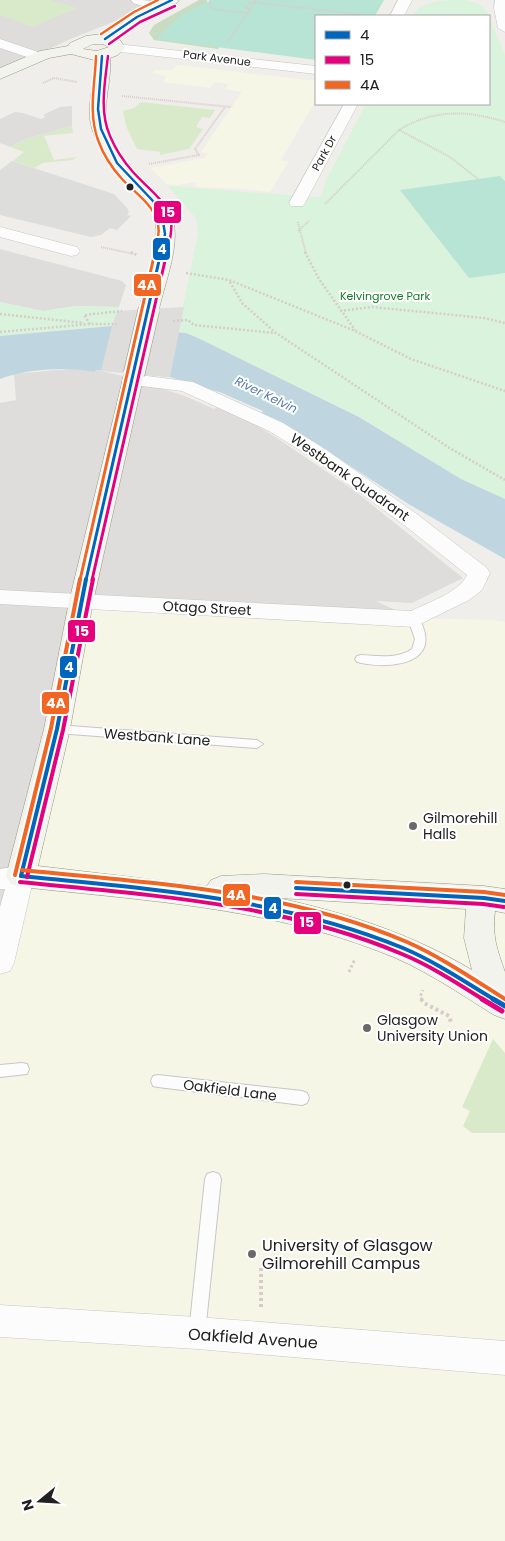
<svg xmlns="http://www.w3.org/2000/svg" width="505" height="1541" font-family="Poppins,sans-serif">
<rect width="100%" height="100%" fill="#efeeea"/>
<g fill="#dedddb">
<polygon points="0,0 168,0 73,38 0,71"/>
<polygon points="72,106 72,126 26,139 10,147 0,143 0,119 15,112 23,113 41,119 46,117 43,115 60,107"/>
<polygon points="0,249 122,281 126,285 119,307 76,306 43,311 0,302"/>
<polygon points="78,368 93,372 95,370 101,371 119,375 185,396 214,409 217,407 249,421 274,436 355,491 463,578 412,603 376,601 414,619 0,963 0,403 16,400 14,374"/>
</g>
<g fill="#f6f6e7">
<polygon points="177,65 316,81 316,100 281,160 288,162 270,192 245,189 197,187 195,182 178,185 167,184 150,168 205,158 208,153 201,152 242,92 225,89 228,84 215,82 210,88 163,82 166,76 152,73 155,70 172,70"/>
<polygon points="81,602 415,618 492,620 505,622 505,1541 0,1541 0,966"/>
</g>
<polygon fill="#dddddb" points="12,161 114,194 127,208 129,212 127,215 131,216 117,230 110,228 101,235 91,237 0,215 0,170"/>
<g fill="#d9eacb">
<polygon points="0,0 49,0 74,7 76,10 67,12 33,27 0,15"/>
<polygon points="141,102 215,110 210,118 202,117 196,127 203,129 189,149 160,155 160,152 137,149 126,126 123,111 134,108"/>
<polygon points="72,126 73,133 44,136 54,160 77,157 73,160 43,163 34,168 13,161 24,152 10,147 26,139"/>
<polygon points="493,1039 505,1053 505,1133 472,1133 463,1126 470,1111 462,1107"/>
</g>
<polygon fill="#c8dcc1" points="199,0 207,0 208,7 233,26 218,49 154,40 149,33 154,25"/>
<g fill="#daf3dc">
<path d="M464 0C475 2 485 5 489 16H412C423 0 444 0 464 0Z"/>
<polygon points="489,17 505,55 505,499 461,479 360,417 198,338 186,333 178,332 198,233 196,218 168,186 314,197 321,196 327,178 366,104 489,104"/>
<polygon points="0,302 43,311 76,306 119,307 112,326 0,336"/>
</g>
<g fill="#b8e4d5">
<polygon points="212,0 384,0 375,16 316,16 316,60 156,39 181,15"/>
<polygon points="500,176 505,181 505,273 469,278 400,190"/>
</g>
<path fill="#bfd6e0" d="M112 326 186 333 198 338 359 417 461 479 505 499V559L410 505 309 439 262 413 263 411 222 393 170 377 96 370 94 372C68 366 25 369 0 379V336Z"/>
<polygon fill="#dedddc" points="184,307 170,377 101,371 112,326 117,311"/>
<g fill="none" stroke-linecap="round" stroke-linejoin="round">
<g stroke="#c6c6c4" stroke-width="2">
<g id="lane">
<path d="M414 615C420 617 421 621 423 627 438 667 383 669 357 662L355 659 357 656 361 655C378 656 398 659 412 649L415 639 408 619Z"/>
<polygon points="57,725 257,740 263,744 257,748 57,733 51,729"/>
<polygon points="22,1063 27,1064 29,1069 27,1074 0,1077 0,1065"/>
<polygon points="158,1075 302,1091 307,1093 309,1098 307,1103 302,1105 158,1087 153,1086 151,1081 153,1076"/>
<polygon points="213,1172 219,1174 221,1179 205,1333 203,1339 197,1341 191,1339 189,1333 205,1179 207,1174"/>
</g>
</g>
<g stroke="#c6c6c4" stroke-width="1">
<g id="street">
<path d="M131 0C142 0 156 0 164 6L157 10 133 3Z"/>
<polygon points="398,0 412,0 404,16 390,16"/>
<polygon points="495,0 505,0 505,32 498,28 494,8"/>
<polygon points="0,39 44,54 46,57 44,60 39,61 0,48"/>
<polygon points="117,44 316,66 316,74 112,51 110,48"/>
<polygon points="344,104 358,104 305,203 303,206 291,206 289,203"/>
<polygon points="0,227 77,247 80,251 77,255 71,256 0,237"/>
<path d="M132 374 193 382 283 423 325 449 418 515 487 568 490 573 482 590 469 600 414 627 0 604V590L411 611C427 603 460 592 467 575L404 525 311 457 269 431 182 391 125 384 122 380 125 376Z"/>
<polygon points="21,866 30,869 34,876 14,963 10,971 0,974 0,907 5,889 0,889 0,869"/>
<polygon points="0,1305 197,1317 505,1341 505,1375 197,1349 0,1337"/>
</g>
</g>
<g stroke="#959882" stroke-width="1">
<g id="secondary">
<path d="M160 0H179L177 3 142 20 116 38 120 40 125 48 118 55 110 58C112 83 101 106 109 130 114 144 122 158 132 170 145 185 168 197 173 219 180 247 165 282 159 309L156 313 149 315 142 313 139 309C146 282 161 247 155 219 151 201 132 191 121 179 108 164 98 147 92 129 85 105 96 84 94 60L71 54 49 58 0 79V68L40 51 68 46 70 43 86 36 102 34 132 14ZM93 44H103L109 47 97 51 83 49Z"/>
<path d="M134 368 141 370 144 374 93 602 70 729 38 866 207 886 211 880 221 876 264 874 484 886 505 889V913L495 911C492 937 497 949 505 972 505 983 505 1007 505 1019L494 1015C457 992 420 966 378 951 265 907 140 900 21 887L11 884 6 876 44 729 69 602 124 374 127 370ZM278 898 466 909 464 938 472 970C412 934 347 913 278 898Z"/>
</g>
</g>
<g stroke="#d7ccc9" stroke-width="2" stroke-dasharray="1 1" stroke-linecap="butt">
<polyline points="210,0 210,7 214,9 248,13 256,0"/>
<polyline points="250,9 246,8 251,2 358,14"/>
<polyline points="228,41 248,13"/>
<polyline points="43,83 54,78 77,82"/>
<polyline points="122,96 231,107"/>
<polyline points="399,130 450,157 478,179"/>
<polyline points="149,164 199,155 195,149 225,107"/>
<path d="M325 204 399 130C433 109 468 110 505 122"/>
<polyline points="298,222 306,254"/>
<polyline points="298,231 309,221"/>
<polyline points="101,247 134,254"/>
</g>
<g stroke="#d7ccc9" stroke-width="2.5" stroke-dasharray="2 2" stroke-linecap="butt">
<polyline points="131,252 137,255"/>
<polyline points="305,252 319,279 355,330"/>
<polyline points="186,273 229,280 355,331 411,359 505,391"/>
<polyline points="230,282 242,303 276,333 448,447 505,480"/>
<polyline points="340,311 372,307 484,318 505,323"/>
<polyline points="0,314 84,323"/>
<polyline points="173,321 188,320 194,325 275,333"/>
<polyline points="90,324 84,315 122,311"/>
<polyline points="0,332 91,324 117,324"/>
</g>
<g stroke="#d7ccc9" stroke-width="3" stroke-dasharray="2.5 2.5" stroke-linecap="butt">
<polyline points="349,972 355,959"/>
<polyline points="422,1000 420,997 423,990"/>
</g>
<g stroke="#d7ccc9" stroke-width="4" stroke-dasharray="3 3" stroke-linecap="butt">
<polyline points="421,999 424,1003 449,1016 451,1022"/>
<polyline points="261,1268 261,1307"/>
</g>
<use href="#lane" fill="#fdfcfc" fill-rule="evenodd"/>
<use href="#street" fill="#fdfcfc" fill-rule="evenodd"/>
<use href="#secondary" fill="#f2f3ed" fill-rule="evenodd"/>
<g stroke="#959882" stroke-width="22" stroke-linecap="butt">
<polyline id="secondary-bridge" points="134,374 149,309"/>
</g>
<use href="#secondary-bridge" stroke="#f2f3ed" stroke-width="21"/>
<g stroke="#fff" stroke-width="5">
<g id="bus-1-far3">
<polyline points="105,39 137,17 172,0"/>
<polyline points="102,56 98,109 101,129 117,163 153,201 162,215 165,234 161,254"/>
</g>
</g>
<g stroke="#fff" stroke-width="6">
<polyline id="bus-1-far2" points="86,580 161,252"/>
</g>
<g stroke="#fff" stroke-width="8">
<g id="bus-1-far1">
<polyline points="21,876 57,729 86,579"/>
<path d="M21 876C150 889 282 898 403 948 436 962 465 982 495 1000"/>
<polyline points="296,888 484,898 505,901"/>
</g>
</g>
<g stroke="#fff" stroke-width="9">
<polyline id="bus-1" points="493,999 505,1006"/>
</g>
<g stroke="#fff" stroke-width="5">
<g id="bus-2-far3">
<polyline points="109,44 140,22 175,6"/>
<path d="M108 56C105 82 99 111 110 136 115 148 124 162 133 172 145 186 167 201 171 219 173 231 169 243 167 254"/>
</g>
</g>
<g stroke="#fff" stroke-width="6">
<polyline id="bus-2-far2" points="92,580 167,252"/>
</g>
<g stroke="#fff" stroke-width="8">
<g id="bus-2-far1">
<polyline points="27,877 63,730 93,579"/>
<path d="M20 882C148 895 282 903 402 954 431 966 457 983 484 1000"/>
<polyline points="296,894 483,904 504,907"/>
</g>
</g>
<g stroke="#fff" stroke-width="9">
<polyline id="bus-2" points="482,999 502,1011"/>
</g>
<g stroke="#fff" stroke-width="5">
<g id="bus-3-far2">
<polyline points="101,34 134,12 158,0"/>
<path d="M96 56C95 85 88 112 98 140 103 154 112 168 122 179 135 193 153 204 158 223 160 234 157 244 154 254"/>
</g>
</g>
<g stroke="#fff" stroke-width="6">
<polyline id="bus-3-far1" points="80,580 155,252"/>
</g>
<g stroke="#fff" stroke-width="8">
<g id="bus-3">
<path d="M22 870C151 883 286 890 407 942 441 957 473 979 505 999"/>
<polyline points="15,875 51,728 80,579"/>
<polyline points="296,882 484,892 505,895"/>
</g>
</g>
<use href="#bus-1-far3" stroke="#0065bd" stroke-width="2.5"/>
<use href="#bus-1-far2" stroke="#0065bd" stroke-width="3"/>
<use href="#bus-1-far1" stroke="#0065bd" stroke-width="4"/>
<use href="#bus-1" stroke="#0065bd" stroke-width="5"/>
<use href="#bus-2-far3" stroke="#e6007e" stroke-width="2.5"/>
<use href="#bus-2-far2" stroke="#e6007e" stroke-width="3"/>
<use href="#bus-2-far1" stroke="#e6007e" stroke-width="4"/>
<use href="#bus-2" stroke="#e6007e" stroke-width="5"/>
<use href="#bus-3-far2" stroke="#f26522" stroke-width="2.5"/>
<use href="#bus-3-far1" stroke="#f26522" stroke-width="3"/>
<use href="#bus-3" stroke="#f26522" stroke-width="4"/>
</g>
<g fill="#212121" stroke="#fff" stroke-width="2">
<circle cx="130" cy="187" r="4.5"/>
<circle cx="347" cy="885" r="4.5"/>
</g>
<g fill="#696967" stroke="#fff" stroke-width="2">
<circle cx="413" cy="826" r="5"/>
<circle cx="367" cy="1028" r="5"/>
<circle cx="252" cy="1254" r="5"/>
</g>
<g text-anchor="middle" stroke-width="4" stroke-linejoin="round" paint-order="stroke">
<g font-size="11" fill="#212121" stroke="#fff">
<text transform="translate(217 58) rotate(7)" y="4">Park Avenue</text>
<text transform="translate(324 153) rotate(-61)" y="4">Park Dr</text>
</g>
<g font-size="11" fill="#127b25" stroke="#fff">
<text x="385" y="300">Kelvingrove Park</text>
</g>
<g font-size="12" font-style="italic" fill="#5176ac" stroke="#fff">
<text transform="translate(266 395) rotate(26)" y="4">River Kelvin</text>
</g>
<g font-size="14" fill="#212121" stroke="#fff">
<text transform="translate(350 477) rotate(35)" y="5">Westbank Quadrant</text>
<text transform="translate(207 608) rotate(3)" y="5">Otago Street</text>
<text transform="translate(157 737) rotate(4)" y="5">Westbank Lane</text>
<text transform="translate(230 1090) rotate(7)" y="5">Oakfield Lane</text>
</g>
<g font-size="14" fill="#212121" stroke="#fff" text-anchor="start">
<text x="423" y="823">Gilmorehill<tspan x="423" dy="16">Halls</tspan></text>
<text x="377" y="1025">Glasgow<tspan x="377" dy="16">University Union</tspan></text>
</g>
<g font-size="16" fill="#212121" stroke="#fff" text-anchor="start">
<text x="262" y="1251">University of Glasgow<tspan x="262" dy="18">Gilmorehill Campus</tspan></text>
</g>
<g font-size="16" fill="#212121" stroke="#fff">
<text transform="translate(253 1338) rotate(4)" y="6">Oakfield Avenue</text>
</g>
</g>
<g stroke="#fff" stroke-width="2">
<rect x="153" y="200" width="29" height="24" rx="5" fill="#e6007e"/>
<rect x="152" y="237" width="19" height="24" rx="5" fill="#0065bd"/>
<rect x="133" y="273" width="29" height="24" rx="5" fill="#f26522"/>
<rect x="67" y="619" width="29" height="24" rx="5" fill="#e6007e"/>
<rect x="59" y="655" width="19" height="24" rx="5" fill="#0065bd"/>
<rect x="41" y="691" width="29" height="24" rx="5" fill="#f26522"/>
<rect x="222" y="883" width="29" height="24" rx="5" fill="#f26522"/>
<rect x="263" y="896" width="19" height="24" rx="5" fill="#0065bd"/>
<rect x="293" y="911" width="29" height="24" rx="5" fill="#e6007e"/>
</g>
<g font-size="14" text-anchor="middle" font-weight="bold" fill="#fff">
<text x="168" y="217">15</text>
<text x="162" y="254">4</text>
<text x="147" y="290">4A</text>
<text x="82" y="636">15</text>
<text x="69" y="672">4</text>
<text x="56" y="708">4A</text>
<text x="236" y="900">4A</text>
<text x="273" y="913">4</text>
<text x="307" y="927">15</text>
</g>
<rect x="315" y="15" width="175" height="90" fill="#ffffff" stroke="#a6a6a6"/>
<rect x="325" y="31" width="25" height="8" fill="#0065bd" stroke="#a6a6a6"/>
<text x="360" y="40" font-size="15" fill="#212121">4</text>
<rect x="325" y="56" width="25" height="8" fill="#e6007e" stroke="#a6a6a6"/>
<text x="360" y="65" font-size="15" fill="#212121">15</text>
<rect x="325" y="81" width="25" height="8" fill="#f26522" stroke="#a6a6a6"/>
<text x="360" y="90" font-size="15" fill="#212121">4A</text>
<g transform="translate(40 1501) rotate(252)" stroke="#ffffff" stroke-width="4" paint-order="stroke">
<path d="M0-4L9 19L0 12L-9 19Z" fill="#212121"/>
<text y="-8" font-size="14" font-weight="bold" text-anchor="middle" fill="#212121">N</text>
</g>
</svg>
